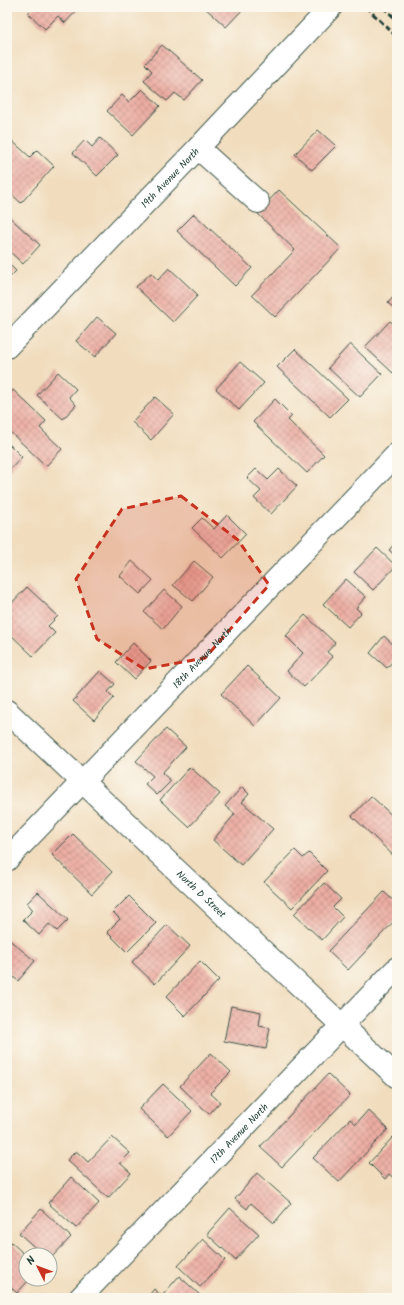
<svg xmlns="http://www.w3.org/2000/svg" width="404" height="1305" font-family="Kalam,sans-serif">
<defs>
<pattern id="building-cross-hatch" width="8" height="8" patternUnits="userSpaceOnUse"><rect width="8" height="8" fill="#edada3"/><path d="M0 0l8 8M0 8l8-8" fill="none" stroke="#bf8e86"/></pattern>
</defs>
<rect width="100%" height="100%" fill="#fbf7ec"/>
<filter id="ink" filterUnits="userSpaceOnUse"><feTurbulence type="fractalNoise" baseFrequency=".025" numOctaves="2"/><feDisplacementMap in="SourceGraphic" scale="8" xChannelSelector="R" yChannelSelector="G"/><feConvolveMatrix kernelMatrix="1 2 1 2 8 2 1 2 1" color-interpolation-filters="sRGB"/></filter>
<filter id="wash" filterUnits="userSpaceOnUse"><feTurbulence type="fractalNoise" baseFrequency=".012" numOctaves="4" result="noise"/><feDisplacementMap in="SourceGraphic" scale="16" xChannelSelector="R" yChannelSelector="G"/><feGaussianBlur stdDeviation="0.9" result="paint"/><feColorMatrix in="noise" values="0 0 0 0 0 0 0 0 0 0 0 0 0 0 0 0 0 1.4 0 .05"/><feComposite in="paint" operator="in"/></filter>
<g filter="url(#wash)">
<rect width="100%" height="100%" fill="#f1ddbe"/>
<g id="blocks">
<g fill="url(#building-cross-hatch)">
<polygon points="34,7 80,7 65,23 58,16 45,29 28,13"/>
<polygon points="204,7 245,7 226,27"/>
<polygon points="162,45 202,80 184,100 175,93 167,101 144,81 152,71 145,64"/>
<polygon points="142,89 160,106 133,135 107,111 122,95 129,102"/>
<polygon points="318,130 336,146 312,170 295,154"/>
<polygon points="100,138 118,155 97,176 73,153 85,140 92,147"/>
<polygon points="10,139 30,157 37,150 54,166 21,203 7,190 7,142"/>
<polygon points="279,190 341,248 275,317 252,295 295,250 257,213"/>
<polygon points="194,214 252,268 235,286 177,231"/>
<polygon points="7,215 40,245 23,264 7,249"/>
<polygon points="7,262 16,271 7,280"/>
<polygon points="169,268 198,295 173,322 136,287 151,273 158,280"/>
<polygon points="397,293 397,311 388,303"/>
<polygon points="97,317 116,333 95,357 76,341"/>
<polygon points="390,321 397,327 397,368 393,373 365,347"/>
<polygon points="350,344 382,374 360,397 328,368"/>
<polygon points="295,349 348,399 330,417 277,367"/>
<polygon points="240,362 264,383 239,410 216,389"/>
<polygon points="58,372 76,389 69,397 76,405 63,419 37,395"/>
<polygon points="13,390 46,421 40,428 62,449 46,466 7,429 7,397"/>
<polygon points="155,397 174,414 151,440 132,422"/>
<polygon points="275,399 292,416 288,420 324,455 307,473 253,422"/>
<polygon points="7,442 22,457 7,473"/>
<polygon points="256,469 268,480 279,469 297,486 271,514 254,498 261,491 247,478"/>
<polygon points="227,515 246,534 223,558 192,528 202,518 214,529"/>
<polygon points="397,541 397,557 389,550"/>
<polygon points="377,548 396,566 373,590 354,572"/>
<polygon points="132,561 153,580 140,594 120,576"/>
<polygon points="194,561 213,577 193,601 173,585"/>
<polygon points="346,579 366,597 356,608 361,613 348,627 323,604"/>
<polygon points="27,587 58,616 48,626 55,633 33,656 7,631 7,608"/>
<polygon points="164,590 182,606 163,629 144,612"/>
<polygon points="305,615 335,643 327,652 333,657 304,687 287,671 303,653 286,636"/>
<polygon points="384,636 397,648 397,656 387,668 370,653"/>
<polygon points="133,643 151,661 134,679 116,662"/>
<polygon points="247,666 281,698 255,726 221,694"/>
<polygon points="100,671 115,684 108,692 114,698 94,720 73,701"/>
<polygon points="166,729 186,747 162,773 171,781 157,795 145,784 153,776 136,761"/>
<polygon points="190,767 220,794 189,827 160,800"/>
<polygon points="242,787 249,794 242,802 273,829 241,865 213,840 235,814 225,806"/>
<polygon points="371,796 397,820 397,859 352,816"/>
<polygon points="73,834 112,872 92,894 52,855"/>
<polygon points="295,850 303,858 309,853 327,871 292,908 264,882"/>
<polygon points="324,883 341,899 333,907 343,917 322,940 294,914"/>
<polygon points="38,892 68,920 57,931 49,924 39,935 23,920 33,910 27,903"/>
<polygon points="384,892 397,904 397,918 348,970 328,951"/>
<polygon points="129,896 156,923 127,952 107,932 120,919 113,912"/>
<polygon points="167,925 190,946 155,984 132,962"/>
<polygon points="7,938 35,961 18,981 7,971"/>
<polygon points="200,961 219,980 185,1016 166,997"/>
<polygon points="231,1006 261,1012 259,1026 270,1028 266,1049 224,1041"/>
<polygon points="211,1053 231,1072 210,1093 220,1102 209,1114 180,1086"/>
<polygon points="328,1074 350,1095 282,1167 260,1147"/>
<polygon points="163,1084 192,1111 168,1136 139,1109"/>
<polygon points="368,1110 388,1129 339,1182 313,1158 350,1119 356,1124"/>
<polygon points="112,1137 130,1153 120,1163 131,1173 108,1198 67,1160 76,1151 88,1162"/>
<polygon points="393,1137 397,1141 397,1181 389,1174 385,1179 369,1163"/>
<polygon points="257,1173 291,1203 274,1223 251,1203 247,1209 235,1199"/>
<polygon points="71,1177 99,1203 76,1228 48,1203"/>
<polygon points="230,1208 259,1234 235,1260 207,1234"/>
<polygon points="41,1209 71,1237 50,1259 50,1255 43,1255 19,1233"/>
<polygon points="203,1239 225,1260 200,1287 178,1266"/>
<polygon points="11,1242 26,1256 26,1279 30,1279 17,1293 7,1284 7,1246"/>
<polygon points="179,1276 200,1295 197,1298 147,1298 154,1289 162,1296"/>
</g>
</g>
</g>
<g filter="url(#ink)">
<use href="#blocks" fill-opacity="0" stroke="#3e5549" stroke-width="1"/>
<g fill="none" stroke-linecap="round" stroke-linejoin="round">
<g stroke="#3e5549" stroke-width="24">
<g id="minor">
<polyline points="198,148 258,202"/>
<path id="s1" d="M7 347 198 148 331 7"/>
<path id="s2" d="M7 711 397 1077"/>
<path id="s3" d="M7 860 397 454"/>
<path id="s4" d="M80 1298 397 968"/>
</g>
</g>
<use href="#minor" stroke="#fff" stroke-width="22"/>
<g stroke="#1f3d34" stroke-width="3" stroke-dasharray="6 3" stroke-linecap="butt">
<polyline points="366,7 397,37"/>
<polyline points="383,7 397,20"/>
</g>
</g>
</g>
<path fill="#c8321e" fill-opacity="0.2" stroke="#c8321e" stroke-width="3" stroke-dasharray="8 5" stroke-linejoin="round" d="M181 496 238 540 269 585 205 658 144 669 97 639 76 579 122 509Z"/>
<g text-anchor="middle" stroke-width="3" stroke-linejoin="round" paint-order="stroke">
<g font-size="10" fill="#1f3d34" stroke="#fbf7ec">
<text dy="4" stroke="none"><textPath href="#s1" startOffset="235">19th Avenue North</textPath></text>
<text dy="4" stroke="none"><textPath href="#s3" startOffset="281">18th Avenue North</textPath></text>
<text dy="4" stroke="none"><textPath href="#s2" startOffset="267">North D Street</textPath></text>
<text dy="4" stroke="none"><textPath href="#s4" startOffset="229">17th Avenue North</textPath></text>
</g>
</g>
<rect width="404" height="1305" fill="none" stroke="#fbf7ec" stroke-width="24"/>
<g transform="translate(38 1267) rotate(312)"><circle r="19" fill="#fbf7ec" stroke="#a3ada2"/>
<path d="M0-3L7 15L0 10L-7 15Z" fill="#c8321e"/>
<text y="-6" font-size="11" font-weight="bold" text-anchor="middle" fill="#1f3d34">N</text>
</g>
</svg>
